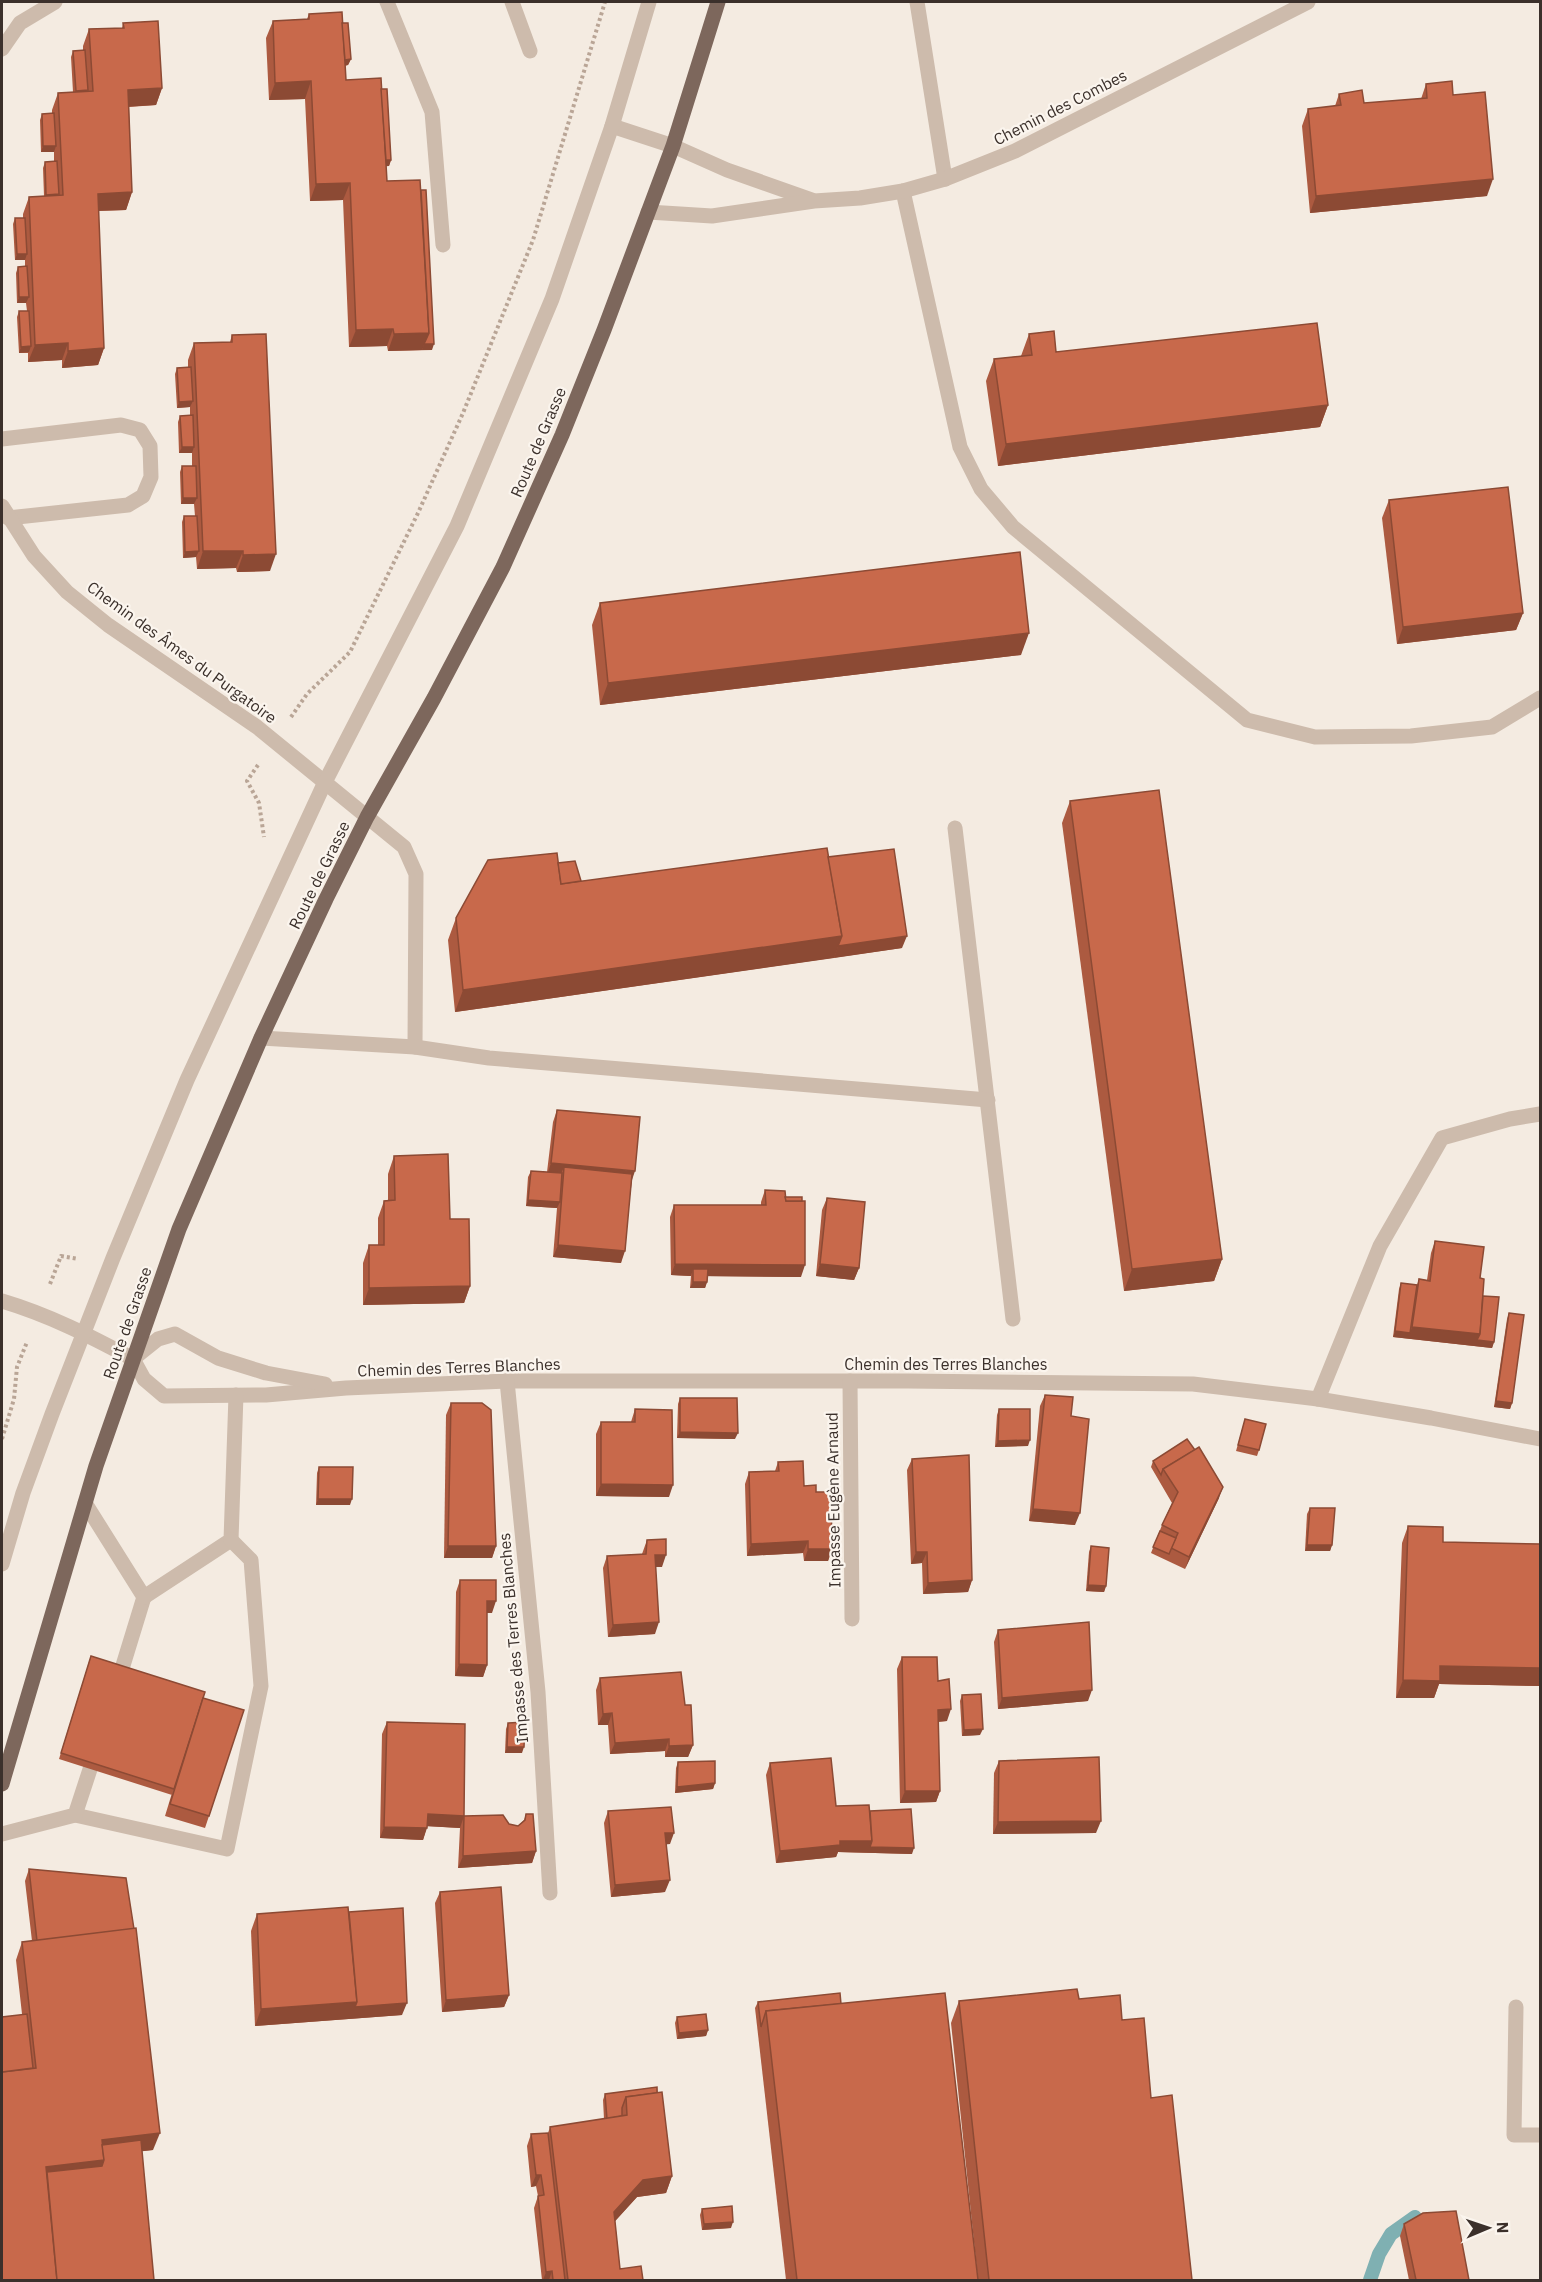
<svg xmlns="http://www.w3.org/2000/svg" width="1542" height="2282" font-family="'IBM Plex Sans',sans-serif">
<rect width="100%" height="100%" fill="#f4ebe1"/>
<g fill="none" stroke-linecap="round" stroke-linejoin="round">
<polyline stroke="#7fb0b2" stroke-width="14" points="1370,2280 1379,2254 1391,2234 1415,2217"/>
<g stroke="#b9a596" stroke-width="4" stroke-dasharray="3 3" stroke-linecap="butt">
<polyline points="291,717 307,694 350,652 418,513 463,413 533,240 605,2"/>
<polyline points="258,765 247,781 259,803 264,837"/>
<polyline points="50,1284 61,1256 78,1259"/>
<polyline points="2,1439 14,1399 17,1367 27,1342"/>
</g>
<g stroke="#cdbbac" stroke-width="15">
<polyline points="387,2 432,112 443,245"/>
<polyline points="512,2 530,51"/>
<polyline points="917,2 945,179"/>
<polyline points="2,49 20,23 55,2"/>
<polyline points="612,126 673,146 727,170 812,200"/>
<polyline points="903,191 960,447 981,489 1013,527 1247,720 1315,737 1411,736 1492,727 1540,698"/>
<polyline points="648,212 712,216 814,201 860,198 903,191 945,179 1015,151 1308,2"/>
<polyline points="2,439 121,425 140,430 150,446 151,477 143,496 128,505 8,518"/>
<polyline points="2,506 34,556 67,592 108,625 257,727 404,847 416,874 415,1047"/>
<polyline points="955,828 1013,1319"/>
<polyline points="261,1038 415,1047 489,1058 988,1100"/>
<path d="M2 1301C49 1315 90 1336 133 1359"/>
<polyline points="133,1359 144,1379 164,1396 266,1395 346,1388 507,1381 908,1381 1193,1384 1318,1399 1431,1418 1540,1439"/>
<polyline points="133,1359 158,1339 175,1334 218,1358 266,1373 325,1384"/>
<polyline points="507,1381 538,1692 550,1893"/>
<polyline points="850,1381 852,1619"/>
<polyline points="1318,1399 1380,1246 1442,1138 1510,1119 1540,1114"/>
<polyline points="85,1503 144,1597 117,1685"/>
<polyline points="2,1564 23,1493 52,1414 113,1258 187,1080 325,782 457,526 552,299 612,126 649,2"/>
<polyline points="144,1597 231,1540 236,1395"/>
<polyline points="75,1815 227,1849 261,1686 251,1560 231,1540"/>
<polyline points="2,1834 75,1815 96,1751"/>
<polyline points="1516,2007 1514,2135 1540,2135"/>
</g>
<polyline stroke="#7d675c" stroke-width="15" points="2,1784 96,1466 179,1229 261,1038 326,899 367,817 434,698 503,567 562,435 604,330 673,146 718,2"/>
</g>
<g fill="#ac5a40">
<polygon points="309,14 342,23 351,59 348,65 345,66 346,80 381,89 391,160 389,166 386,166 387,181 432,350 388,351 387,346 349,347 343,200 310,201 305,99 269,100 266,38 273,21 307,19"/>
<polygon points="123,23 162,88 156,105 129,107 132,192 126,210 98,211 104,348 98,365 62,368 62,360 28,362 28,353 19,353 17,317 19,311 27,311 26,303 17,303 16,273 18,267 25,266 25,260 15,260 13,224 15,218 23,218 23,214 29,197 44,196 43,168 45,162 54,161 54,152 41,152 40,120 42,114 52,113 52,110 58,93 73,92 71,57 73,51 83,50 83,46 89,29 122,28"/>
<polygon points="1426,84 1453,95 1487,196 1310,213 1302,126 1308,109 1335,106 1339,94 1364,103 1421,99"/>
<polygon points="1029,334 1056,352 1328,405 1320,427 998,466 986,381 994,359 1021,356"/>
<polygon points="232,335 270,571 237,572 236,568 197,569 196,557 183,558 182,522 184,516 195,516 194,504 181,504 180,472 182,466 192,466 192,453 179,453 178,422 180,416 190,415 190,407 177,408 175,374 177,368 188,367 188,360 194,343 230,342"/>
<polygon points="1389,500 1523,613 1516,630 1397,644 1382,518"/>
<polygon points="600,603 1021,655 600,705 592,625"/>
<polygon points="1070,801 1222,1259 1214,1281 1124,1291 1062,823"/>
<polygon points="828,857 902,948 455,1012 448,940 456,918 558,863 581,881"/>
<polygon points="557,1110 632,1181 621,1263 553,1257 557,1208 526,1206 528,1177 531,1171 547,1172 553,1122"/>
<polygon points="394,1156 450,1219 470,1286 464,1303 363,1305 363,1263 369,1245 378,1245 378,1218 384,1201 388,1200 388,1174"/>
<polygon points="765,1190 785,1197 801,1277 708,1276 707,1282 705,1288 690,1288 691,1276 671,1275 670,1217 674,1205 761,1205 761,1202"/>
<polygon points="827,1198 859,1268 854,1280 816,1276 822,1210"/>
<polygon points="1435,1241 1480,1278 1483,1296 1494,1342 1492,1348 1393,1337 1399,1289 1401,1283 1417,1285 1419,1279 1427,1280 1431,1253"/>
<polygon points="1509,1313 1512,1403 1510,1409 1494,1407 1507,1319"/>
<polygon points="1045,1395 1071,1416 1075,1525 1029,1521 1040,1406"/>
<polygon points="680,1398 735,1439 677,1438 678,1404"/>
<polygon points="451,1403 496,1546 492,1558 444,1558 446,1415"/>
<polygon points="635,1409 669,1497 596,1496 596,1434 601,1422 631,1422"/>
<polygon points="999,1409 1028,1446 995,1447 997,1415"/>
<polygon points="1245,1419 1259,1450 1257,1456 1236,1451"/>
<polygon points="912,1459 972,1580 968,1592 923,1594 922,1563 911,1564 907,1470"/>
<polygon points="1153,1461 1219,1498 1185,1569 1151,1553 1162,1525 1172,1503 1151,1467"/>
<polygon points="778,1462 804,1486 816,1492 832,1549 828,1561 804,1561 803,1553 747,1556 745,1484 749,1472 775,1471"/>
<polygon points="319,1467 350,1505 316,1505 317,1473"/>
<polygon points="1310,1508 1332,1545 1330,1551 1305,1551 1307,1514"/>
<polygon points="1408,1526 1443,1542 1540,1544 1540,1686 1439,1684 1434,1698 1396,1698 1402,1543"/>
<polygon points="647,1540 662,1567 656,1567 655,1634 608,1637 603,1568 607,1556 642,1554"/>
<polygon points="1091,1546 1106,1586 1104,1592 1086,1591 1089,1552"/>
<polygon points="460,1580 492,1613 487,1613 487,1665 483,1677 455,1676 456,1592"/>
<polygon points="998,1630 1088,1701 998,1709 994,1642"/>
<polygon points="902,1657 938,1681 947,1721 938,1722 940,1791 936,1802 900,1803 897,1669"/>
<polygon points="89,1662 203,1699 209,1816 205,1828 165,1816 172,1793 172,1795 59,1759"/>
<polygon points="600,1678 685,1705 693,1745 688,1757 665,1757 665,1751 610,1754 608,1725 598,1725 596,1690"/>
<polygon points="962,1695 980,1735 962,1736 960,1701"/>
<polygon points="387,1722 464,1816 518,1826 524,1820 526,1814 536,1851 532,1863 458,1868 460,1828 427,1826 423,1840 380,1838 382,1734"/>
<polygon points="508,1723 522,1753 505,1753 506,1729"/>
<polygon points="999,1761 1096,1833 993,1834 994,1773"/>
<polygon points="678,1762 715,1783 713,1789 675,1793 676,1768"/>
<polygon points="770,1763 836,1806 870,1811 912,1854 838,1852 836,1857 776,1863 766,1775"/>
<polygon points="608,1811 670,1844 666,1844 665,1892 611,1897 604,1823"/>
<polygon points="29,1869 153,2150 142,2151 2,2280 22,2014 16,1960 22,1942 32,1941 25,1881"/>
<polygon points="440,1892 509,1995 504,2007 442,2012 435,1903"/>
<polygon points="349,1912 402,2015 255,2026 251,1931 257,1914"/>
<polygon points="1079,1999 1122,2020 1151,2098 1192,2280 978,2280 951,2023 959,2001"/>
<polygon points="758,2002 841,2004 978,2280 786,2280 755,2008"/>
<polygon points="677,2017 708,2030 706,2036 677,2039 675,2023"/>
<polygon points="657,2087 672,2176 666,2193 637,2197 615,2221 620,2269 643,2280 542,2280 534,2208 538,2196 536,2186 531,2187 527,2146 531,2134 548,2133 550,2127 604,2119 603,2100 605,2094"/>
<polygon points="702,2209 731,2228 702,2230 700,2215"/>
<polygon points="1404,2224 1469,2280 1409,2280 1400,2236"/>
</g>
<g fill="#8c4a34">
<polygon points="351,59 348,65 338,66 340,60"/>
<polygon points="311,81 305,99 269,100 275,83"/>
<polygon points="162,88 156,105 122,107 128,90"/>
<polygon points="43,146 56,146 54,152 41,152"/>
<polygon points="381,160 391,160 389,166 378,167"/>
<polygon points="1493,179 1487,196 1310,213 1316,196"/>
<polygon points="350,183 343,200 310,201 316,184"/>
<polygon points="132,192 126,210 92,211 98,194"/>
<polygon points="17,254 27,254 25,260 15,260"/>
<polygon points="19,297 29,297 26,303 17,303"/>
<polygon points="393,329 387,346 349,347 356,330"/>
<polygon points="429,333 422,350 388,351 394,334"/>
<polygon points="68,343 62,360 28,362 35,345"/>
<polygon points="424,344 434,344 432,350 422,350"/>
<polygon points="31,346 29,352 19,353 21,347"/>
<polygon points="104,348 98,365 62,368 68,351"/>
<polygon points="193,401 190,407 177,408 179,402"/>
<polygon points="1328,405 1320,427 998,466 1006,444"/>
<polygon points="182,447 194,447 192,453 179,453"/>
<polygon points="183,498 197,498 194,504 181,504"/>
<polygon points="199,551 196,557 183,558 185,552"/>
<polygon points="203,551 243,551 236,568 197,569"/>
<polygon points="276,554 270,571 237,572 243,555"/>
<polygon points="1523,613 1516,630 1397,644 1403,627"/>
<polygon points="1029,633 1021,655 600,705 608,683"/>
<polygon points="842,936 834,958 455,1012 463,990"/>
<polygon points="907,936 902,948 834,958 838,946"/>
<polygon points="551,1163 635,1171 631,1183 564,1167 560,1176 547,1175"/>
<polygon points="528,1200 560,1202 557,1208 526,1206"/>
<polygon points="558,1245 625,1251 621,1263 553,1257"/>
<polygon points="1222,1259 1214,1281 1124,1291 1132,1269"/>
<polygon points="675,1264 805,1265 801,1277 693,1276 693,1269 691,1276 671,1275"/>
<polygon points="820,1264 859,1268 854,1280 816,1276"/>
<polygon points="693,1282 707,1282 705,1288 690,1288"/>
<polygon points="470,1286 464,1303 363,1305 369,1288"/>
<polygon points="1412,1327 1480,1334 1494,1342 1492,1348 1393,1337 1395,1331 1410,1333"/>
<polygon points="1496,1401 1512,1403 1510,1409 1494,1407"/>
<polygon points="680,1432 738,1433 735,1439 677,1438"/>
<polygon points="1030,1440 1028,1446 995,1447 998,1441"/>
<polygon points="601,1484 673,1485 669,1497 596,1496"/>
<polygon points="1223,1487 1219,1498 1185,1569 1189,1557"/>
<polygon points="318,1499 352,1499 350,1505 316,1505"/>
<polygon points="1033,1509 1080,1513 1075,1525 1029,1521"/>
<polygon points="808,1541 803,1553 747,1556 751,1544"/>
<polygon points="1307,1545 1332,1545 1330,1551 1305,1551"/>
<polygon points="448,1546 496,1546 492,1558 444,1558"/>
<polygon points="808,1549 832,1549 828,1561 804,1561"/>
<polygon points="916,1552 927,1552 922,1563 911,1564"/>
<polygon points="655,1555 666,1555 662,1567 651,1567"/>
<polygon points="972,1580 968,1592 923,1594 928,1583"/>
<polygon points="1088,1585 1106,1586 1104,1592 1086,1591"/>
<polygon points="487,1601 496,1601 492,1613 483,1613"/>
<polygon points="659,1622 655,1634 608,1637 613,1625"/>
<polygon points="459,1664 487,1665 483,1677 455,1676"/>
<polygon points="1440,1666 1540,1668 1540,1686 1439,1684 1434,1698 1396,1698 1403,1680"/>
<polygon points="1092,1690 1088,1701 998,1709 1002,1698"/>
<polygon points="951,1709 947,1721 934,1722 938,1710"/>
<polygon points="612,1713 608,1725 598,1725 603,1714"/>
<polygon points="983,1729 980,1735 962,1736 964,1730"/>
<polygon points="669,1739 665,1751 610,1754 615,1743"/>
<polygon points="693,1745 688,1757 665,1757 669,1746"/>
<polygon points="507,1747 524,1747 522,1753 505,1753"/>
<polygon points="715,1783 713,1789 675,1793 677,1787"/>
<polygon points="905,1791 940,1791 936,1802 900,1803"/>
<polygon points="428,1814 464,1816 460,1828 424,1826"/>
<polygon points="1101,1821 1096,1833 993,1834 998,1822"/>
<polygon points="384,1827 427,1828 423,1840 380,1838"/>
<polygon points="665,1833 674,1833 670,1844 661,1845"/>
<polygon points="840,1841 872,1841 914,1848 912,1854 838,1852 836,1857 776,1863 780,1851"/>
<polygon points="536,1851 532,1863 458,1868 463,1856"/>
<polygon points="670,1880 665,1892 611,1897 615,1885"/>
<polygon points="509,1995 504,2007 442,2012 446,2000"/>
<polygon points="357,2002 407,2003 402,2015 255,2026 261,2009"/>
<polygon points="708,2030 706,2036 677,2039 679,2033"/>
<polygon points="160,2133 153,2150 101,2156 102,2140"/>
<polygon points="104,2160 98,2178 45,2183 46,2167"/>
<polygon points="536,2175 541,2175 536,2186 531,2187"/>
<polygon points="672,2176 666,2193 637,2197 608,2229 614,2212 643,2180"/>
<polygon points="733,2222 731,2228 702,2230 704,2224"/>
<polygon points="552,2271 549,2280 543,2280 546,2272"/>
</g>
<g fill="#c8694b" stroke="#8c4a34" stroke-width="1.5">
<polygon points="342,12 346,80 381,78 387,181 420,180 429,333 394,334 393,329 356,330 350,183 316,184 311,81 275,83 273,21 309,19 309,14"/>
<polygon points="158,21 162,88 128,90 132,192 98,194 104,348 68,351 68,343 35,345 29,197 63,195 58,93 93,91 89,29 124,28 123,23"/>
<polygon points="342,23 348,23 351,59 345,60"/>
<polygon points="85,50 88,90 76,91 73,51"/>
<polygon points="1452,81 1453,95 1485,92 1493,179 1316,196 1308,109 1341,105 1339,94 1362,90 1364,103 1427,98 1426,84"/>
<polygon points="381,89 387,89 391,160 386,160"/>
<polygon points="54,113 56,146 43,146 42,114"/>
<polygon points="57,161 59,194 46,195 45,162"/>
<polygon points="421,190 426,190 434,344 424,344 429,333"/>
<polygon points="15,218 25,218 27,254 17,254"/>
<polygon points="27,266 29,297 19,297 18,267"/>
<polygon points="19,311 29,311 31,346 21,347"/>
<polygon points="1317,323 1328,405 1006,444 994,359 1032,355 1029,334 1054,331 1056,352"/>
<polygon points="266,334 276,554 243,555 243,551 203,551 194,343 232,342 232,335"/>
<polygon points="191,367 193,401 179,402 177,368"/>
<polygon points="193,415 194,447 182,447 180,416"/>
<polygon points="182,466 196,466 197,498 183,498"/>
<polygon points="1508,487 1523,613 1403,627 1389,500"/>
<polygon points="184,516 197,516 199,551 185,552"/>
<polygon points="1020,552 1029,633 608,683 600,603"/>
<polygon points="1159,790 1222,1259 1132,1269 1070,801"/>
<polygon points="827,848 842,936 463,990 456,918 488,860 557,853 561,884"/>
<polygon points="894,849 907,936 838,946 842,936 828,857"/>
<polygon points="575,861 581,881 561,884 558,863"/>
<polygon points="557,1110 640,1117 635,1171 551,1163"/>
<polygon points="448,1154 450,1219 469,1219 470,1286 369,1288 369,1245 384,1245 384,1201 395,1200 394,1156"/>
<polygon points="564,1167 632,1174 625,1251 558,1245"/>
<polygon points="531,1171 562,1173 560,1202 528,1200"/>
<polygon points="765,1190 785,1191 786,1201 805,1201 805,1265 675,1264 674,1205 766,1205"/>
<polygon points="785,1197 802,1197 802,1201 786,1201"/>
<polygon points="827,1198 865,1202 859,1268 820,1264"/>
<polygon points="1435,1241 1484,1247 1480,1278 1484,1279 1480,1334 1412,1327 1419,1279 1430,1281"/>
<polygon points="693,1269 708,1269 707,1282 693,1282"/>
<polygon points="1401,1283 1417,1285 1410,1333 1395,1331"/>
<polygon points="1483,1296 1499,1297 1494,1342 1477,1340 1480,1334"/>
<polygon points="1509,1313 1524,1315 1512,1403 1496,1401"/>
<polygon points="1045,1395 1073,1397 1071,1416 1089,1419 1080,1513 1033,1509"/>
<polygon points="680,1398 737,1398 738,1433 680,1432"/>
<polygon points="451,1403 482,1403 491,1410 496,1546 448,1546"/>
<polygon points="635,1409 672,1410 673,1485 601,1484 601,1422 635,1422"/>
<polygon points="999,1409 1030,1409 1030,1440 998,1441"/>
<polygon points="1245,1419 1266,1424 1259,1450 1238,1445"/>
<polygon points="1187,1439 1195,1450 1163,1469 1161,1475 1153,1461"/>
<polygon points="1199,1447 1223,1487 1189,1557 1171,1548 1178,1533 1162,1525 1178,1492 1163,1469"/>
<polygon points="969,1455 972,1580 928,1583 927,1552 916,1552 912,1459"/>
<polygon points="803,1461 804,1486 816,1485 816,1492 831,1492 832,1549 808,1549 808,1541 751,1544 749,1472 779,1471 778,1462"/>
<polygon points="319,1467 353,1467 352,1499 318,1499"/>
<polygon points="1310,1508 1335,1508 1332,1545 1307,1545"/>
<polygon points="1408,1526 1443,1527 1443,1542 1540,1544 1540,1668 1440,1666 1440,1681 1403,1680"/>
<polygon points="1160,1531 1176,1538 1169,1554 1153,1547"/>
<polygon points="666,1539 666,1555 655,1555 659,1622 613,1625 607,1556 646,1554 647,1540"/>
<polygon points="1091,1546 1109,1548 1106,1586 1088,1585"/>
<polygon points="460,1580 496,1580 496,1601 487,1601 487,1665 459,1664"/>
<polygon points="1089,1622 1092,1690 1002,1698 998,1630"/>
<polygon points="91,1656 205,1692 174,1789 61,1753"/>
<polygon points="902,1657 937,1657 938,1681 949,1679 951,1709 938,1710 940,1791 905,1791"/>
<polygon points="681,1672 685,1705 691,1705 693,1745 669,1746 669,1739 615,1743 612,1713 603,1714 600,1678"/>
<polygon points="981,1694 983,1729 964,1730 962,1695"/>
<polygon points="203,1698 244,1710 209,1816 170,1804"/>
<polygon points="387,1722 465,1724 464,1816 503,1815 509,1824 518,1826 525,1820 526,1814 533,1814 536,1851 463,1856 464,1816 428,1814 427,1828 384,1827"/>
<polygon points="525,1722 524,1747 507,1747 508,1723"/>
<polygon points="1099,1757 1101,1821 998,1822 999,1761"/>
<polygon points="831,1758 836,1806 869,1805 872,1841 840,1841 840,1845 780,1851 770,1763"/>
<polygon points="715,1761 715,1783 677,1787 678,1762"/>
<polygon points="671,1807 674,1833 665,1833 670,1880 615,1885 608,1811"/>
<polygon points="911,1809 914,1848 870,1847 872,1841 870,1811"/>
<polygon points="29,1869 126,1878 134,1929 37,1941"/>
<polygon points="501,1887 509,1995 446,2000 440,1892"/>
<polygon points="348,1907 357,2002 261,2009 257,1914"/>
<polygon points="403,1908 407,2003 355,2007 357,2002 349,1912"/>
<polygon points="136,1928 160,2133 102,2140 104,2160 46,2167 57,2280 2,2280 2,2072 36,2068 22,1942"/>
<polygon points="1077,1989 1079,1999 1120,1995 1122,2020 1144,2018 1151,2098 1172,2095 1192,2280 989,2280 959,2001"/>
<polygon points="840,1993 841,2004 766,2011 761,2027 758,2002"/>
<polygon points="945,1993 978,2280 797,2280 766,2011"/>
<polygon points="27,2014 33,2068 2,2072 2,2017"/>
<polygon points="706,2014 708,2030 679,2033 677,2017"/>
<polygon points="657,2087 657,2093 626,2097 622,2108 622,2116 607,2119 605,2094"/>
<polygon points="662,2092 672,2176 643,2180 614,2212 620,2269 641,2266 643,2280 568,2280 550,2127 627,2115 626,2097"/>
<polygon points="548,2133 565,2280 553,2280 552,2271 546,2272 538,2196 544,2195 541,2175 536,2175 531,2134"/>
<polygon points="141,2140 154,2280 57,2280 47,2172 102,2166 104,2160 102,2145"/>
<polygon points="732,2206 733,2222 704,2224 702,2209"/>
<polygon points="1456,2211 1469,2280 1416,2280 1404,2224 1423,2213"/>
</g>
<g text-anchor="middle" stroke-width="4.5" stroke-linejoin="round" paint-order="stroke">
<g font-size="16" fill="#3b302b" stroke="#fbf5ee">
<text transform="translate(1060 107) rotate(-27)" y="6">Chemin des Combes</text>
<text transform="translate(538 442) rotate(-67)" y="6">Route de Grasse</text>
<text transform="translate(182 652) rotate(36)" y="6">Chemin des Âmes du Purgatoire</text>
<text transform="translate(319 875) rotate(-64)" y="6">Route de Grasse</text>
<text transform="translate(127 1323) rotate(-71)" y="6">Route de Grasse</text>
<text x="946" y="1370">Chemin des Terres Blanches</text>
<text transform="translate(459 1367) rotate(-2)" y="6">Chemin des Terres Blanches</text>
<text transform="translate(833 1500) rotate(-91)" y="6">Impasse Eugène Arnaud</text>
<text transform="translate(513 1638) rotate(-95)" y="6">Impasse des Terres Blanches</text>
</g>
</g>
<rect width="1542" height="2282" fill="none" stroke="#3b302b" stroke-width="6"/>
<g transform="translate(1488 2228) rotate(88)" stroke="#fbf5ee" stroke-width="4.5" paint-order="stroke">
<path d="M0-4.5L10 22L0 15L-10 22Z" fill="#3b302b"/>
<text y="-9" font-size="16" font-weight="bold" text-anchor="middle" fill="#3b302b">N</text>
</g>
</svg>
